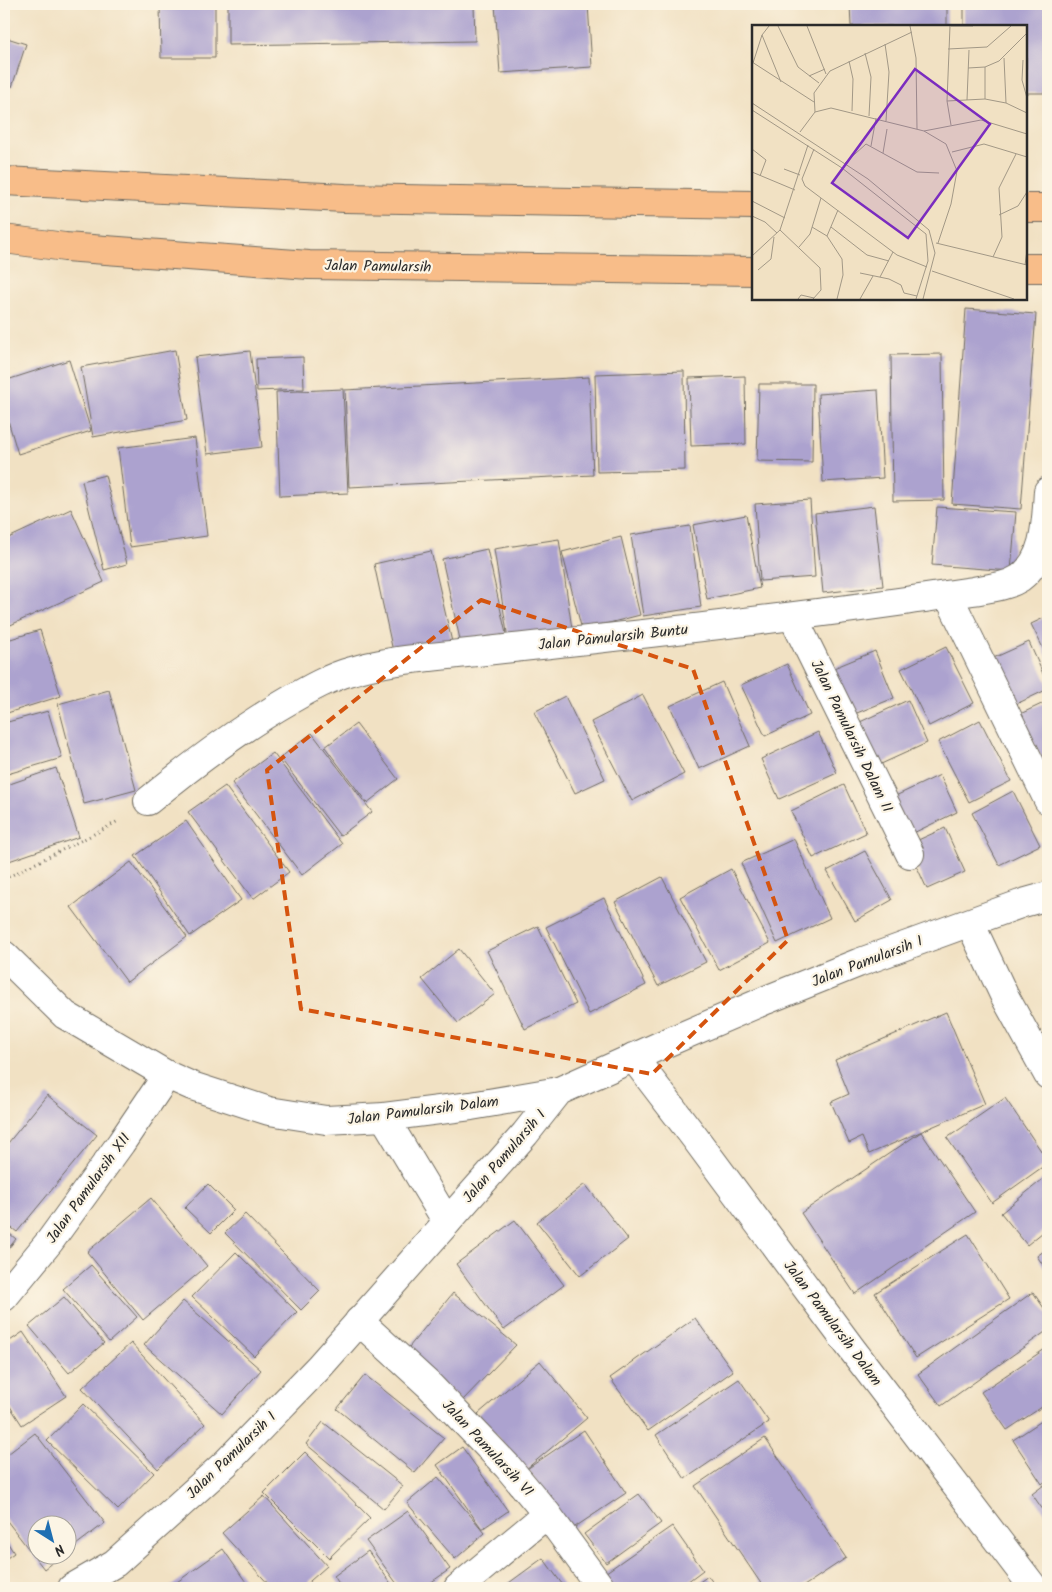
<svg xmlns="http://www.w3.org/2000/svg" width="1052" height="1592" font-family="Kalam,sans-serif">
<rect width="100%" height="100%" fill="#fcf5e5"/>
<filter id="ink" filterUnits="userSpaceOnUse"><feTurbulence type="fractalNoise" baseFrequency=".02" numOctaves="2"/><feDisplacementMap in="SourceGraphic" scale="10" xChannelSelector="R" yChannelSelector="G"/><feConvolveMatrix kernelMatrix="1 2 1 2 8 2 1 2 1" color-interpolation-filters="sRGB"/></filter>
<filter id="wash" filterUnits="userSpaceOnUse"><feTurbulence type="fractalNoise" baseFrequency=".0096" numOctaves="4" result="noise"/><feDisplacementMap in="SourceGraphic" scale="20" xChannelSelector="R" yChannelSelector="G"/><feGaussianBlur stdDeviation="1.12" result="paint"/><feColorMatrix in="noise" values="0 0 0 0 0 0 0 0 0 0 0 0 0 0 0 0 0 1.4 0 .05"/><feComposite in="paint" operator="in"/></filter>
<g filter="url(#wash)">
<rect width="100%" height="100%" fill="#f1e1c3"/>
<g id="blocks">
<g fill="#aca2cf">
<polygon points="160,4 215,4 215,58 161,58"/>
<polygon points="228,4 474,4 475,41 228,45"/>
<polygon points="495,4 588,4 592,67 500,73"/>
<polygon points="850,4 947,4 947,26 851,26"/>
<polygon points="964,4 1048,4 1048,93 1026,93 1026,26 964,26"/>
<polygon points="4,37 26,44 12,87 4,84"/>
<polygon points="966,309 1036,314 1021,509 952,504"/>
<polygon points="175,350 187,420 93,437 81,367"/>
<polygon points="250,351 262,447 207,454 195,357"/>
<polygon points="942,354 944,500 893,501 891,355"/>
<polygon points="303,357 304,389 257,391 256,359"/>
<polygon points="69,360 91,431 18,454 4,407 4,381"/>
<polygon points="684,371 685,470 597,472 595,374"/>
<polygon points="745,376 746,444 691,446 689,378"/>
<polygon points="589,377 593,475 349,487 345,390"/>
<polygon points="759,384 813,384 812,462 757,461"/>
<polygon points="343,389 348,493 280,496 276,392"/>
<polygon points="878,390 883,478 823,482 818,394"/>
<polygon points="195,438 207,536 130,547 118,448"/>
<polygon points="105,475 127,564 104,570 82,481"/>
<polygon points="810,500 815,577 760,581 755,504"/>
<polygon points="874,506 883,586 823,593 815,513"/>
<polygon points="937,507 1016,512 1011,571 932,565"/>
<polygon points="71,509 104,582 4,628 4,540"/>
<polygon points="746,515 760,588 707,599 693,525"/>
<polygon points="690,526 701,607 643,616 631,535"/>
<polygon points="621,537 640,615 582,630 562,552"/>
<polygon points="559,539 572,629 508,639 494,549"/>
<polygon points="487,549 506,634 461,644 442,559"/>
<polygon points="431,551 452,642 394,656 374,564"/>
<polygon points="1048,616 1048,658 1031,624"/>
<polygon points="40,630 61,696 4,714 4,641"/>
<polygon points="1029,642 1048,685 1048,689 1010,707 989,660"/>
<polygon points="946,647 974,703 929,726 901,669"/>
<polygon points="875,651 894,698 847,717 829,670"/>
<polygon points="787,664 810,715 765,736 741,685"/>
<polygon points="722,682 750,746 699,769 670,706"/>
<polygon points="109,690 136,790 84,804 58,704"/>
<polygon points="643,695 684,774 632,801 591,722"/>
<polygon points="565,696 605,779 575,793 534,712"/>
<polygon points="908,700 927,743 868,770 849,727"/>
<polygon points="1048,701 1048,769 1018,715"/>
<polygon points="48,711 62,758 4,775 4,723"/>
<polygon points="980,720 1011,781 969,802 938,742"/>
<polygon points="356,724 398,779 367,803 325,747"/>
<polygon points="818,732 837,773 779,799 761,759"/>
<polygon points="312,733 372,812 340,836 280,758"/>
<polygon points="273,753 342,844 302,875 232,783"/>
<polygon points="56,768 79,837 9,861 4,846 4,786"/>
<polygon points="940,775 957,812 905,837 887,800"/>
<polygon points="844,785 866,833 813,858 791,811"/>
<polygon points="225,786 289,872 253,899 188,812"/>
<polygon points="1013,791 1040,845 999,865 972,813"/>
<polygon points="186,821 241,900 190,936 135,856"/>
<polygon points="945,828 965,872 927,889 907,845"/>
<polygon points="794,839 830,918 777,943 741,863"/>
<polygon points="865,851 892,900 855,921 827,871"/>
<polygon points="131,862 187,937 127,982 71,907"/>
<polygon points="731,869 770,943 719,970 680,897"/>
<polygon points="662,877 706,962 658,986 615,902"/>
<polygon points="604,898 646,985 589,1014 546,927"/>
<polygon points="538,926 576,1004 525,1029 487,951"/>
<polygon points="459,949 495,994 458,1023 422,979"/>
<polygon points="946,1012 985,1104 869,1154 862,1137 849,1143 831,1102 849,1094 835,1060"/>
<polygon points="47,1095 97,1135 17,1232 4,1222 4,1148"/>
<polygon points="1005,1098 1048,1161 1048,1163 992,1203 947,1138"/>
<polygon points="921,1132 975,1212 855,1294 801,1213"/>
<polygon points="1048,1175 1048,1228 1027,1245 1001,1213"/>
<polygon points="208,1184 234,1210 211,1233 185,1208"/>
<polygon points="585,1184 628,1239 580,1276 537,1222"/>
<polygon points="151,1198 207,1266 143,1320 87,1252"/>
<polygon points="245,1214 320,1291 301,1310 225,1233"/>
<polygon points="515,1220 564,1285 504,1330 456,1264"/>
<polygon points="4,1229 16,1239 4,1254"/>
<polygon points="968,1234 1009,1299 916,1358 875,1293"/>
<polygon points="1048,1248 1048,1273 1037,1256"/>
<polygon points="236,1252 297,1312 254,1356 192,1297"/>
<polygon points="91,1265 137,1317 109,1342 63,1289"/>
<polygon points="1033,1292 1048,1314 1048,1330 941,1406 918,1374"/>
<polygon points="453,1293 516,1345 462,1401 405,1352"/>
<polygon points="64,1297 104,1343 69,1373 29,1326"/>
<polygon points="183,1301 261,1370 222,1414 144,1345"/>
<polygon points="695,1318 733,1371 648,1431 610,1378"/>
<polygon points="23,1332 66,1396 22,1425 4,1397 4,1345"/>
<polygon points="131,1343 205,1424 158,1469 82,1388"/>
<polygon points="1048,1347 1048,1403 1007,1430 981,1392"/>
<polygon points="540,1361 587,1418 525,1470 478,1414"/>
<polygon points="365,1375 444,1438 415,1473 337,1409"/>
<polygon points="739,1379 769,1422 685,1479 656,1435"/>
<polygon points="83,1404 154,1473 118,1510 47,1441"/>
<polygon points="1043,1420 1048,1428 1048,1479 1042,1484 1013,1440"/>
<polygon points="323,1422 403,1486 384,1509 306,1444"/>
<polygon points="584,1430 626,1493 569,1531 527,1469"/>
<polygon points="35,1433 105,1523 68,1551 68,1524 38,1524 38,1554 63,1554 44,1569 4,1517 4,1457"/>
<polygon points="765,1438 846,1558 801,1588 764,1588 695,1486"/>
<polygon points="462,1447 508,1511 482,1529 437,1465"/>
<polygon points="305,1452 370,1518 329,1558 264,1493"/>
<polygon points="438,1477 485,1533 455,1559 407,1503"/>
<polygon points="1048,1482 1048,1517 1032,1494"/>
<polygon points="639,1494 661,1523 606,1563 584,1534"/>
<polygon points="264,1496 327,1566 302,1588 272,1588 222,1533"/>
<polygon points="408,1511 450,1569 423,1588 400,1588 366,1541"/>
<polygon points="672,1526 703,1570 679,1588 612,1588 602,1575"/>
<polygon points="4,1537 14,1553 4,1560"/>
<polygon points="223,1549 250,1588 171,1588 170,1587"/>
<polygon points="368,1551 394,1588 342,1588 334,1576"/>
<polygon points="543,1558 565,1588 502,1588"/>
<polygon points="708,1576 717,1588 691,1588"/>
</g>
</g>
</g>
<g filter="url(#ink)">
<use href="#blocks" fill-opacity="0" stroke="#706b60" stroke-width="1"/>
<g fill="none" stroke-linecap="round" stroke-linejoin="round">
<g stroke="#706b60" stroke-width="30">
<g id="street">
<polyline points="948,595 1048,800"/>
<polyline points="793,617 910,854"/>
<path d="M148 801C193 764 239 729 290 700 309 689 330 677 352 671 377 663 404 660 430 657 586 640 743 624 898 602 923 598 948 595 973 591 989 588 1006 587 1020 578 1046 559 1046 521 1048 491"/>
<polyline points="970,923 1004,995 1048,1075"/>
<polyline points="4,955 65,1015 167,1075 192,1086 269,1111 326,1120 384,1117 471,1106 559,1091"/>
<polyline points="633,1057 695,1138 851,1348 1034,1588"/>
<polyline points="384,1117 447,1222"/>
<polyline points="4,1297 50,1241 121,1143 167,1075"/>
<polyline points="359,1321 430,1386 507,1466 547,1514 601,1588"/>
<polyline points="72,1588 115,1563 226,1463 319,1367 525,1134 559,1091 666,1043 766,1000 858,963 1023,903 1048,896"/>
<polyline points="458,1588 547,1514"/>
</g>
</g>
<g stroke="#706b60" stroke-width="30">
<g id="highway">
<polyline points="4,181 345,198 753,205"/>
<polyline points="1026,208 1048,208"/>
<polyline points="4,239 65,247 309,265 753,271"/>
<polyline points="1026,268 1048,268"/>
</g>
</g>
<polyline stroke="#706b60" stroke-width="3" stroke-dasharray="1 4" stroke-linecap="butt" points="4,879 106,828 118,821"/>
<use href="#street" stroke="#fff" stroke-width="28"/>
<use href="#highway" stroke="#f8bd89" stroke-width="28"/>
</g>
</g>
<path fill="none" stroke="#d5540f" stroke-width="4" stroke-dasharray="10 6" stroke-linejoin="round" d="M481 600 693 669 788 940 652 1074 301 1009 267 770Z"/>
<g text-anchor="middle" stroke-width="4.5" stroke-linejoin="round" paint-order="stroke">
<g font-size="15" fill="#2b2b2b" stroke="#fcf5e5">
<text transform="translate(378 266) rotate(1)" y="5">Jalan Pamularsih</text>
<text transform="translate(613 637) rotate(-6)" y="5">Jalan Pamularsih Buntu</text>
<text transform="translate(852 736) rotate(64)" y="5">Jalan Pamularsih Dalam II</text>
<text transform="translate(867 961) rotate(-21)" y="5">Jalan Pamularsih I</text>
<text transform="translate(423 1110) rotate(-7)" y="5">Jalan Pamularsih Dalam</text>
<text transform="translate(504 1156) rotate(-49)" y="5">Jalan Pamularsih I</text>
<text transform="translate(88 1188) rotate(-54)" y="5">Jalan Pamularsih XII</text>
<text transform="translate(833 1323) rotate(53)" y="5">Jalan Pamularsih Dalam</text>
<text transform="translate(488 1448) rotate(47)" y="5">Jalan Pamularsih VI</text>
<text transform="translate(231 1455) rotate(-44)" y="5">Jalan Pamularsih I</text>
</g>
</g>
<g transform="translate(752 25)">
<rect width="275" height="275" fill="#f1e1c3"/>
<path fill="none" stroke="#a29886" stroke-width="1" d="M26 1 46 42 67 58M55 1 74 49M158 1 164 33 165 104M198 1 195 76 199 100M199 1H221M10 10 29 57M133 19 137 47 134 96M196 24 235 22 259 1M113 28 119 52 117 91M252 33 254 78M271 35 270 55 275 73M97 36 101 54 100 86M0 37 62 77M1 38 10 10 17 1M233 42V74M216 43 233 42 247 36 275 8M57 51 73 44M215 75 217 25M195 76 233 74 254 78 275 88M0 78 116 154 177 205 183 228 171 274M0 85 90 143 174 209 176 236 164 274M63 87 62 68 78 46 160 7M172 106 194 119 205 146 199 179 186 218M48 107 63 87 79 83 172 106 229 95 275 109M119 121 124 93M0 124 14 135 8 151M62 124 50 154 53 161 145 230 175 242M200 127 232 119 275 132M131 128 135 104M93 138 114 119 165 147 187 148M32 144 48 150M0 147 43 165M0 176 33 193M247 190 266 181 275 167M0 191 13 197 25 208M60 202 75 211 90 234 91 250 85 274M79 202 115 230 137 236M28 205 68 243 69 265 61 274M75 211 86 185M184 218 275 240M47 222 58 209 69 173M0 231 28 205 56 120M241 232 250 212 247 163 264 129M273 240 275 225M6 245 19 234 22 212M180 246 262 274M108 248 137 254 149 260 152 268 165 271M128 252 141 227M46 274 49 270 62 273M108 274 121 251"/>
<path fill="#7b2cbf" fill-opacity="0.15" stroke="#7b2cbf" stroke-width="2.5" d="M163 44 238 99 156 213 80 158Z"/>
<rect width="275" height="275" fill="none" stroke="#2b2b2b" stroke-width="2.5"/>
</g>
<rect width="1052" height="1592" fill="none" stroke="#fcf5e5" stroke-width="20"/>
<g transform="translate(52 1540) rotate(144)"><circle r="24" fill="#fcf5e5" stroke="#a8a49b"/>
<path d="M0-4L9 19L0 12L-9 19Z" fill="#1f6fb2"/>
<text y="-8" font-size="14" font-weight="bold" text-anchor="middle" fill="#2b2b2b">N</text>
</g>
</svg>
